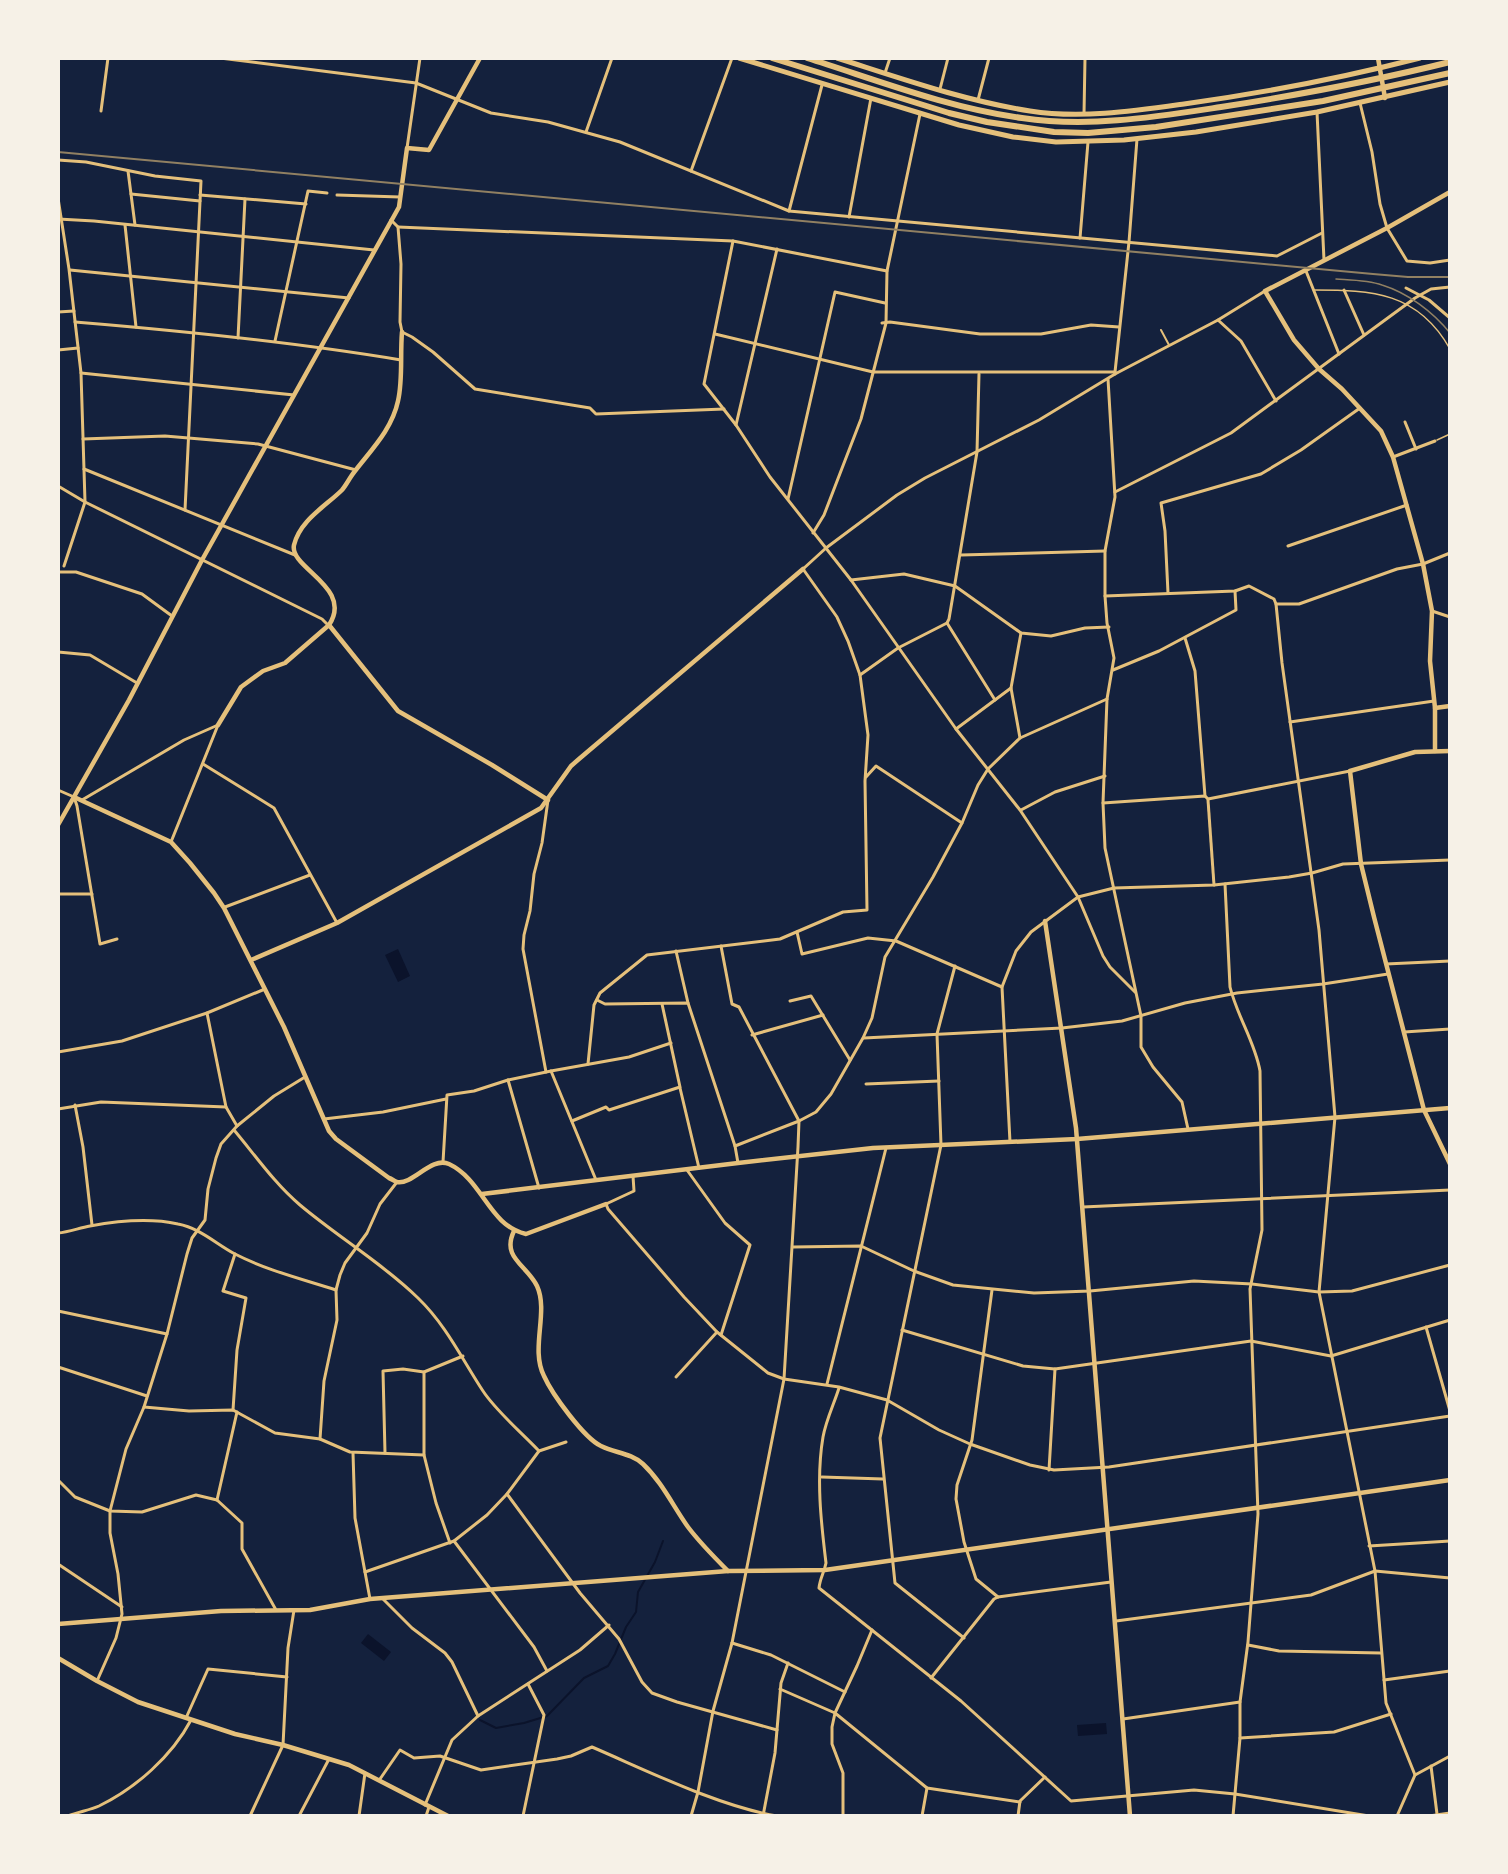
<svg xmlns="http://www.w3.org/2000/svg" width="1508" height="1874" font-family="'Exo 2',sans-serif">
<rect width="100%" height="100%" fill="#14213d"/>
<g fill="#0b132b">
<polygon points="398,949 410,976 398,982 385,955"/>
<polygon points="368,1634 391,1652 384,1661 361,1643"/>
<polygon points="1106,1723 1107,1734 1078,1736 1077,1725"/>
</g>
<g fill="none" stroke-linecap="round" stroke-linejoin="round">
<polyline stroke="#0b132b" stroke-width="2" points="480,1720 496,1728 524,1723 547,1716 584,1678 608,1666 615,1654 626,1627 636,1612 638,1592 655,1562 663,1541"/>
<g stroke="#e5c07b" stroke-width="1.5">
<path d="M1314 290C1372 290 1418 292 1450 349"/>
<polyline points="1437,440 1450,434"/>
</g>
<polyline stroke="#e5c07b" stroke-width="2" points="1161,330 1169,345"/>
<g stroke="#e5c07b" stroke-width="3">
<polyline points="220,58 416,83 491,113 548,122 620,142 789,211 1277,256 1322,233"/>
<polyline points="885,73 890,58"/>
<polyline points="940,89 948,58"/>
<polyline points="978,100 989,58"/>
<polyline points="1360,103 1372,152 1380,204 1387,228 1407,261 1430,263 1450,260"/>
<polyline points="101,111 108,58"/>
<polyline points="1317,112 1324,260"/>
<polyline points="1084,114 1085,58"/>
<polyline points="586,132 612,58"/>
<polyline points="407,148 420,58"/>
<polyline points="58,160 86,162 155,176 201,181 185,510"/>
<polyline points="128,171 135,225"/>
<polyline points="691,171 732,58"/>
<polyline points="131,194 200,201"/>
<polyline points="200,195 306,204"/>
<polyline points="337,195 400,197"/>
<polyline points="58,198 69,269 81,373 85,502 64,566"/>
<polyline points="789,211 822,85"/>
<polyline points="849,217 871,98"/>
<polyline points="58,219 94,221 374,250"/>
<polyline points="391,220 398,227 401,264 400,322 402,332 412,337 433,352 475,389 590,408 596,414 724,409"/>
<polyline points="125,225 136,327"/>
<polyline points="398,227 733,241 887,271"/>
<polyline points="1080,238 1088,142"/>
<polyline points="733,241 704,384 736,425 770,477 851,580 956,729 1020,810 1078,897 1103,956 1110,967 1135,992"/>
<polyline points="70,270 349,298"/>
<polyline points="1306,271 1339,354"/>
<polyline points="1406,288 1429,300 1450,318"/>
<polyline points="1344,290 1364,335"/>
<polyline points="58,312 74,311"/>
<polyline points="1218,320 1241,341 1276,401"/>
<path d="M75 322C184 331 293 342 401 360"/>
<polyline points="882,323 890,322 980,334 1041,334 1091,325 1119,327"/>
<polyline points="715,334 873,372 1115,372 1115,374"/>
<polyline points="238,338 245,199"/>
<polyline points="275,341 308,191 327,193"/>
<polyline points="58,350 78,348"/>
<polyline points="1115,372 1129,242 1137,139"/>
<polyline points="81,373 294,395"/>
<polyline points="1108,379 1115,497 1105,551 1105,596 1107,623 1114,658 1107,699 1103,803 1105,848 1141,1016 1141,1047 1153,1067 1182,1102 1188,1129"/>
<polyline points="1405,422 1416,449"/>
<polyline points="736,425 777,249"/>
<polyline points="83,439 165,436 258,444 356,470"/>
<polyline points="1393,457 1435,441"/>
<polyline points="84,469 295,555"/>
<polyline points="58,486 85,502 322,619 328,625"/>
<polyline points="1115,492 1231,433 1415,298 1431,289 1450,287"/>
<polyline points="788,499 835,292 885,303"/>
<polyline points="813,533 824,515 861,419 886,323 887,271 920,114"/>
<polyline points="1288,546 1407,505"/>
<polyline points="961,555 1105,551"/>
<polyline points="58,572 76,572 142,594 172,616"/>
<polyline points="851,580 904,574 955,586 1021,633 1051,636 1085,628 1109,627"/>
<polyline points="1168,593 1165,531 1161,503 1261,474 1301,450 1360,408"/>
<polyline points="1105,596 1235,591 1249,586 1274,599 1276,604 1282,663 1319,930 1335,1117 1319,1292 1375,1571 1386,1703 1415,1775"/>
<polyline points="1276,604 1299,604 1397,569 1423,564 1450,553"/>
<polyline points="1432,611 1450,617"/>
<polyline points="947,623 995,700"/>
<polyline points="1185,638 1195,671 1205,796"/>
<polyline points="58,652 90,655 137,683"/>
<polyline points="1113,670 1159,651 1236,610 1235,591"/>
<polyline points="860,675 898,648 947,623 949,619 977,452 979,374"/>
<polyline points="1290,722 1434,701"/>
<polyline points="956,729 1011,688"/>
<polyline points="1020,738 1011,688 1021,633"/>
<polyline points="203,764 274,808 337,923"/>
<polyline points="866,777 876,766 962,823"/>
<polyline points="58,790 74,797 77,806 100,944 117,939"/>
<polyline points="82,800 184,740 218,725"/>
<polyline points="1208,800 1214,885"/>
<polyline points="1103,803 1205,796 1208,799 1350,771"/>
<polyline points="1021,810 1055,792 1105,776"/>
<polyline points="171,842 218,725"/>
<path d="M1225 884 1230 987C1237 1016 1255 1042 1260 1071L1262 1230 1250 1289 1258 1514 1248 1642 1240 1702V1738L1233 1816"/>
<polyline points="58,894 92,894"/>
<polyline points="225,907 310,875"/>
<polyline points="797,932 802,954 868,938 896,941 1002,987"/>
<polyline points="676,951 688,1003"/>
<polyline points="1386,964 1450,961"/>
<polyline points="955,966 937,1034 941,1145 880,1438 895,1583 964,1638"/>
<polyline points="597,1000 605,1004 688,1003 735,1146 738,1163"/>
<polyline points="790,1001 811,996 850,1060"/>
<polyline points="207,1013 226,1107 237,1126"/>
<polyline points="1404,1032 1450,1029"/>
<polyline points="752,1035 823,1015"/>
<polyline points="864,1038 1062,1028 1122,1021 1185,1003 1237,993 1323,984 1388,974"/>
<polyline points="58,1052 122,1041 207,1013 265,989"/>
<polyline points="588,1064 594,1005 600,993 647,955 780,939 843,912 867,910 865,781 868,735 860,675 848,641 837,617 803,569 826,548 897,495 925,478 1039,420 1115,374 1218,320 1265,291"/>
<polyline points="551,1071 596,1180"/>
<polyline points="546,1072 523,949 524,935 530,911 534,874 542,843 548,800"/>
<polyline points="508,1080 539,1188"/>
<polyline points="866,1084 939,1081"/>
<polyline points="680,1088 699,1168"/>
<polyline points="75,1105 83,1147 92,1225"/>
<polyline points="58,1109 101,1102 226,1107"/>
<polyline points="324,1119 383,1112 446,1099"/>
<polyline points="572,1121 606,1107 609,1110 680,1087 662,1004"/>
<path d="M234 1130C255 1155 275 1184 300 1205 338 1237 382 1263 418 1298 446 1325 462 1359 483 1391 496 1411 522 1433 539 1451"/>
<polyline points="1010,1142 1002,987 1016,951 1031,932 1078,897 1114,888 1214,885 1289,877 1312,873 1343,864 1450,860"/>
<polyline points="735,1146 799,1121 816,1112 831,1094 863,1038 872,1018 885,957 933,877 962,823 978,785 988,769 1020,738 1107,699"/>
<polyline points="443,1162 447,1095 474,1091 508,1080 551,1071 629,1057 671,1043"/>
<polyline points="687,1170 725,1223 750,1245 721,1335"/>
<polyline points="633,1176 634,1191 606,1204 608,1209 684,1297 717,1332 768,1373 784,1379 839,1387 887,1400 939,1430 970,1444 1030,1465 1054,1470 1109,1467 1450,1416"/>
<polyline points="1083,1207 1450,1190"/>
<path d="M58 1233C69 1232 79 1228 90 1226 117 1221 151 1218 178 1224 200 1228 216 1244 235 1254 266 1270 302 1279 336 1290"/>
<polyline points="793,1247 861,1246 914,1271 953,1285 1034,1293 1090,1291 1194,1281 1252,1284 1319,1292 1352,1291 1450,1265"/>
<polyline points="992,1290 972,1440 957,1485 956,1499 964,1542 976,1579 998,1597"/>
<polyline points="58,1311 167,1334"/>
<polyline points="1426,1327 1450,1411"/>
<polyline points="902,1330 1023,1366 1055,1369 1251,1341 1331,1356 1450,1320"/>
<polyline points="58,1367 147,1396"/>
<polyline points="424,1372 424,1455 436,1503 450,1543"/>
<polyline points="676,1377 717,1332"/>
<polyline points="827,1384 886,1148"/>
<path d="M839 1388C834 1404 826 1420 823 1437 816 1478 821 1522 826 1563 824 1573 820 1578 819 1588L961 1701 1071 1801 1194 1790 1235 1794 1369 1816"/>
<polyline points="144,1407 189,1411 233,1410 275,1433 320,1439 350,1452 424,1455"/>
<polyline points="233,1410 237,1350 246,1298 223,1291 235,1254"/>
<polyline points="320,1439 324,1381 337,1320 336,1290 340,1275 345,1263 367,1233 380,1204 397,1182"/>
<polyline points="353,1453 355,1518 370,1599"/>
<polyline points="385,1453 383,1371 403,1369 424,1372 463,1356"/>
<polyline points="1049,1470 1055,1369"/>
<polyline points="822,1477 883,1479"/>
<polyline points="58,1480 75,1497 110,1511 142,1512 196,1495 217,1500 242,1523 242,1549 276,1610"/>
<polyline points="507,1494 580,1593 619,1639 642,1682 652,1693 677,1702 777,1730"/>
<polyline points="217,1500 237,1412"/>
<polyline points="454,1541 534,1647 547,1671"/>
<polyline points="1369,1546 1450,1541"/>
<polyline points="58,1564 122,1607"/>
<polyline points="365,1572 454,1541 487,1515 507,1494 539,1451 566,1442"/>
<polyline points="383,1599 412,1628 445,1653 452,1662 478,1716"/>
<polyline points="1116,1621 1311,1595 1375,1571 1450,1578"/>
<polyline points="732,1643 771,1655 845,1692"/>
<polyline points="1248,1645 1279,1651 1381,1653"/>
<polyline points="931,1678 994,1599 998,1597 1111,1582"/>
<polyline points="1384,1680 1450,1671"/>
<polyline points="97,1681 116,1638 122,1614 118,1574 110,1533 110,1511 126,1449 144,1407 167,1334 187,1254 192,1238 205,1220 208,1189 216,1158 221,1144 237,1126 274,1096 305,1077"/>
<polyline points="780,1689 835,1713 927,1788 1020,1802"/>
<polyline points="186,1718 208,1669 287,1677"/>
<polyline points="1123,1719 1240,1702"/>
<polyline points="1240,1738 1334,1732 1391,1714"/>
<polyline points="1431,1766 1437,1814"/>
<path d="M380 1779 400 1750 414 1758 440 1756 481 1770 557 1759 571 1756 592 1747C648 1771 718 1806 777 1816"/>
<polyline points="425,1805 452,1740 478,1716 580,1650 609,1625"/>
<path d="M68 1816C78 1812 90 1810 99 1806 136 1788 172 1756 191 1720"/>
<polyline points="250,1816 283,1745 288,1648 294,1610"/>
<polyline points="299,1816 329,1759"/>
<polyline points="359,1816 365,1773"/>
<polyline points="426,1816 429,1807"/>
<polyline points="523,1816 544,1715 528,1684"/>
<polyline points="691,1816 698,1792 713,1711 732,1643 784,1379 798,1147 799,1121 739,1007 732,1004 721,946"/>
<polyline points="763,1816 775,1753 781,1683 788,1663"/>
<polyline points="843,1816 843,1773 832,1744 832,1727 835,1713 857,1666 872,1630"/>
<polyline points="922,1816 927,1788"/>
<polyline points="1018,1816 1020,1801 1045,1777"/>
<polyline points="1397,1816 1415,1775 1450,1756"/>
<polyline points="1429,1816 1450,1813"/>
</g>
<g stroke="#e5c07b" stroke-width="4.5">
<polyline points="329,625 398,711 492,765 548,800"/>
<polyline points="1435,708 1450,706"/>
<path d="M218 725 241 687 263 671 285 663 329 625C354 587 289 568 294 545 300 520 326 506 342 490 347 484 350 477 355 471 372 449 392 429 398 401 403 380 400 355 402 332"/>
<path d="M74 797 171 842 190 863 214 893 224 908 284 1027 329 1131 336 1139 389 1178C392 1179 394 1181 397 1182 413 1185 431 1156 449 1164 483 1180 489 1226 526 1234L606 1204"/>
<polyline points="1045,921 1076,1128 1130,1816"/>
<polyline points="251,960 337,923 541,808 571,766 579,759 803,569"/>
<polyline points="482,1194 738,1163 873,1148 1077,1139 1450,1108"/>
<path d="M514 1231C501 1258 527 1265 537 1286 549 1312 530 1349 544 1376 552 1394 584 1438 601 1446 615 1453 631 1453 643 1464 662 1482 673 1506 688 1527 700 1543 714 1557 728 1571"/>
<polyline points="58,1624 221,1611 310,1610 370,1599 728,1571 825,1570 1450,1480"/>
</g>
<g stroke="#e5c07b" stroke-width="4.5">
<polyline points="1378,58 1385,98"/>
<polyline points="1435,751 1435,708 1430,661 1432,611 1423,564 1393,457 1381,431 1342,389 1319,369 1294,340 1265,291 1387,228 1450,192"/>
<polyline points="1450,751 1415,752 1350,771 1361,864 1374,917 1424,1110 1450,1164"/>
<polyline points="58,825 129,700 202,560 399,207 407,148 429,150 480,58"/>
<polyline points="58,1658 97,1681 138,1702 235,1734 283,1745 349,1765 448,1816"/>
</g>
<g stroke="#e5c07b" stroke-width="5">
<polyline points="739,58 959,125 1013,137 1056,142 1124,140 1196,132 1317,112 1450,82"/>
<path d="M837 58C900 78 965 101 1030 111 1080 119 1134 111 1184 104 1263 93 1342 78 1420 58"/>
</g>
<g stroke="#e5c07b" stroke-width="6">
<polyline points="772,58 949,113 987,122 1054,132 1088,133 1156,127 1323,101 1450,73"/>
<path d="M807 58C877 80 948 108 1022 118 1089 128 1155 117 1221 107 1298 95 1374 81 1450 62"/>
</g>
<path stroke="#918062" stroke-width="1.5" d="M1336 279C1351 280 1368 280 1382 285 1408 293 1433 312 1450 333"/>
<polyline stroke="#918062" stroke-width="2" points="58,152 1373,274 1408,277 1450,277"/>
</g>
<rect width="1508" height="1874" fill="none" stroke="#f6f1e7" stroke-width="120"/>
</svg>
